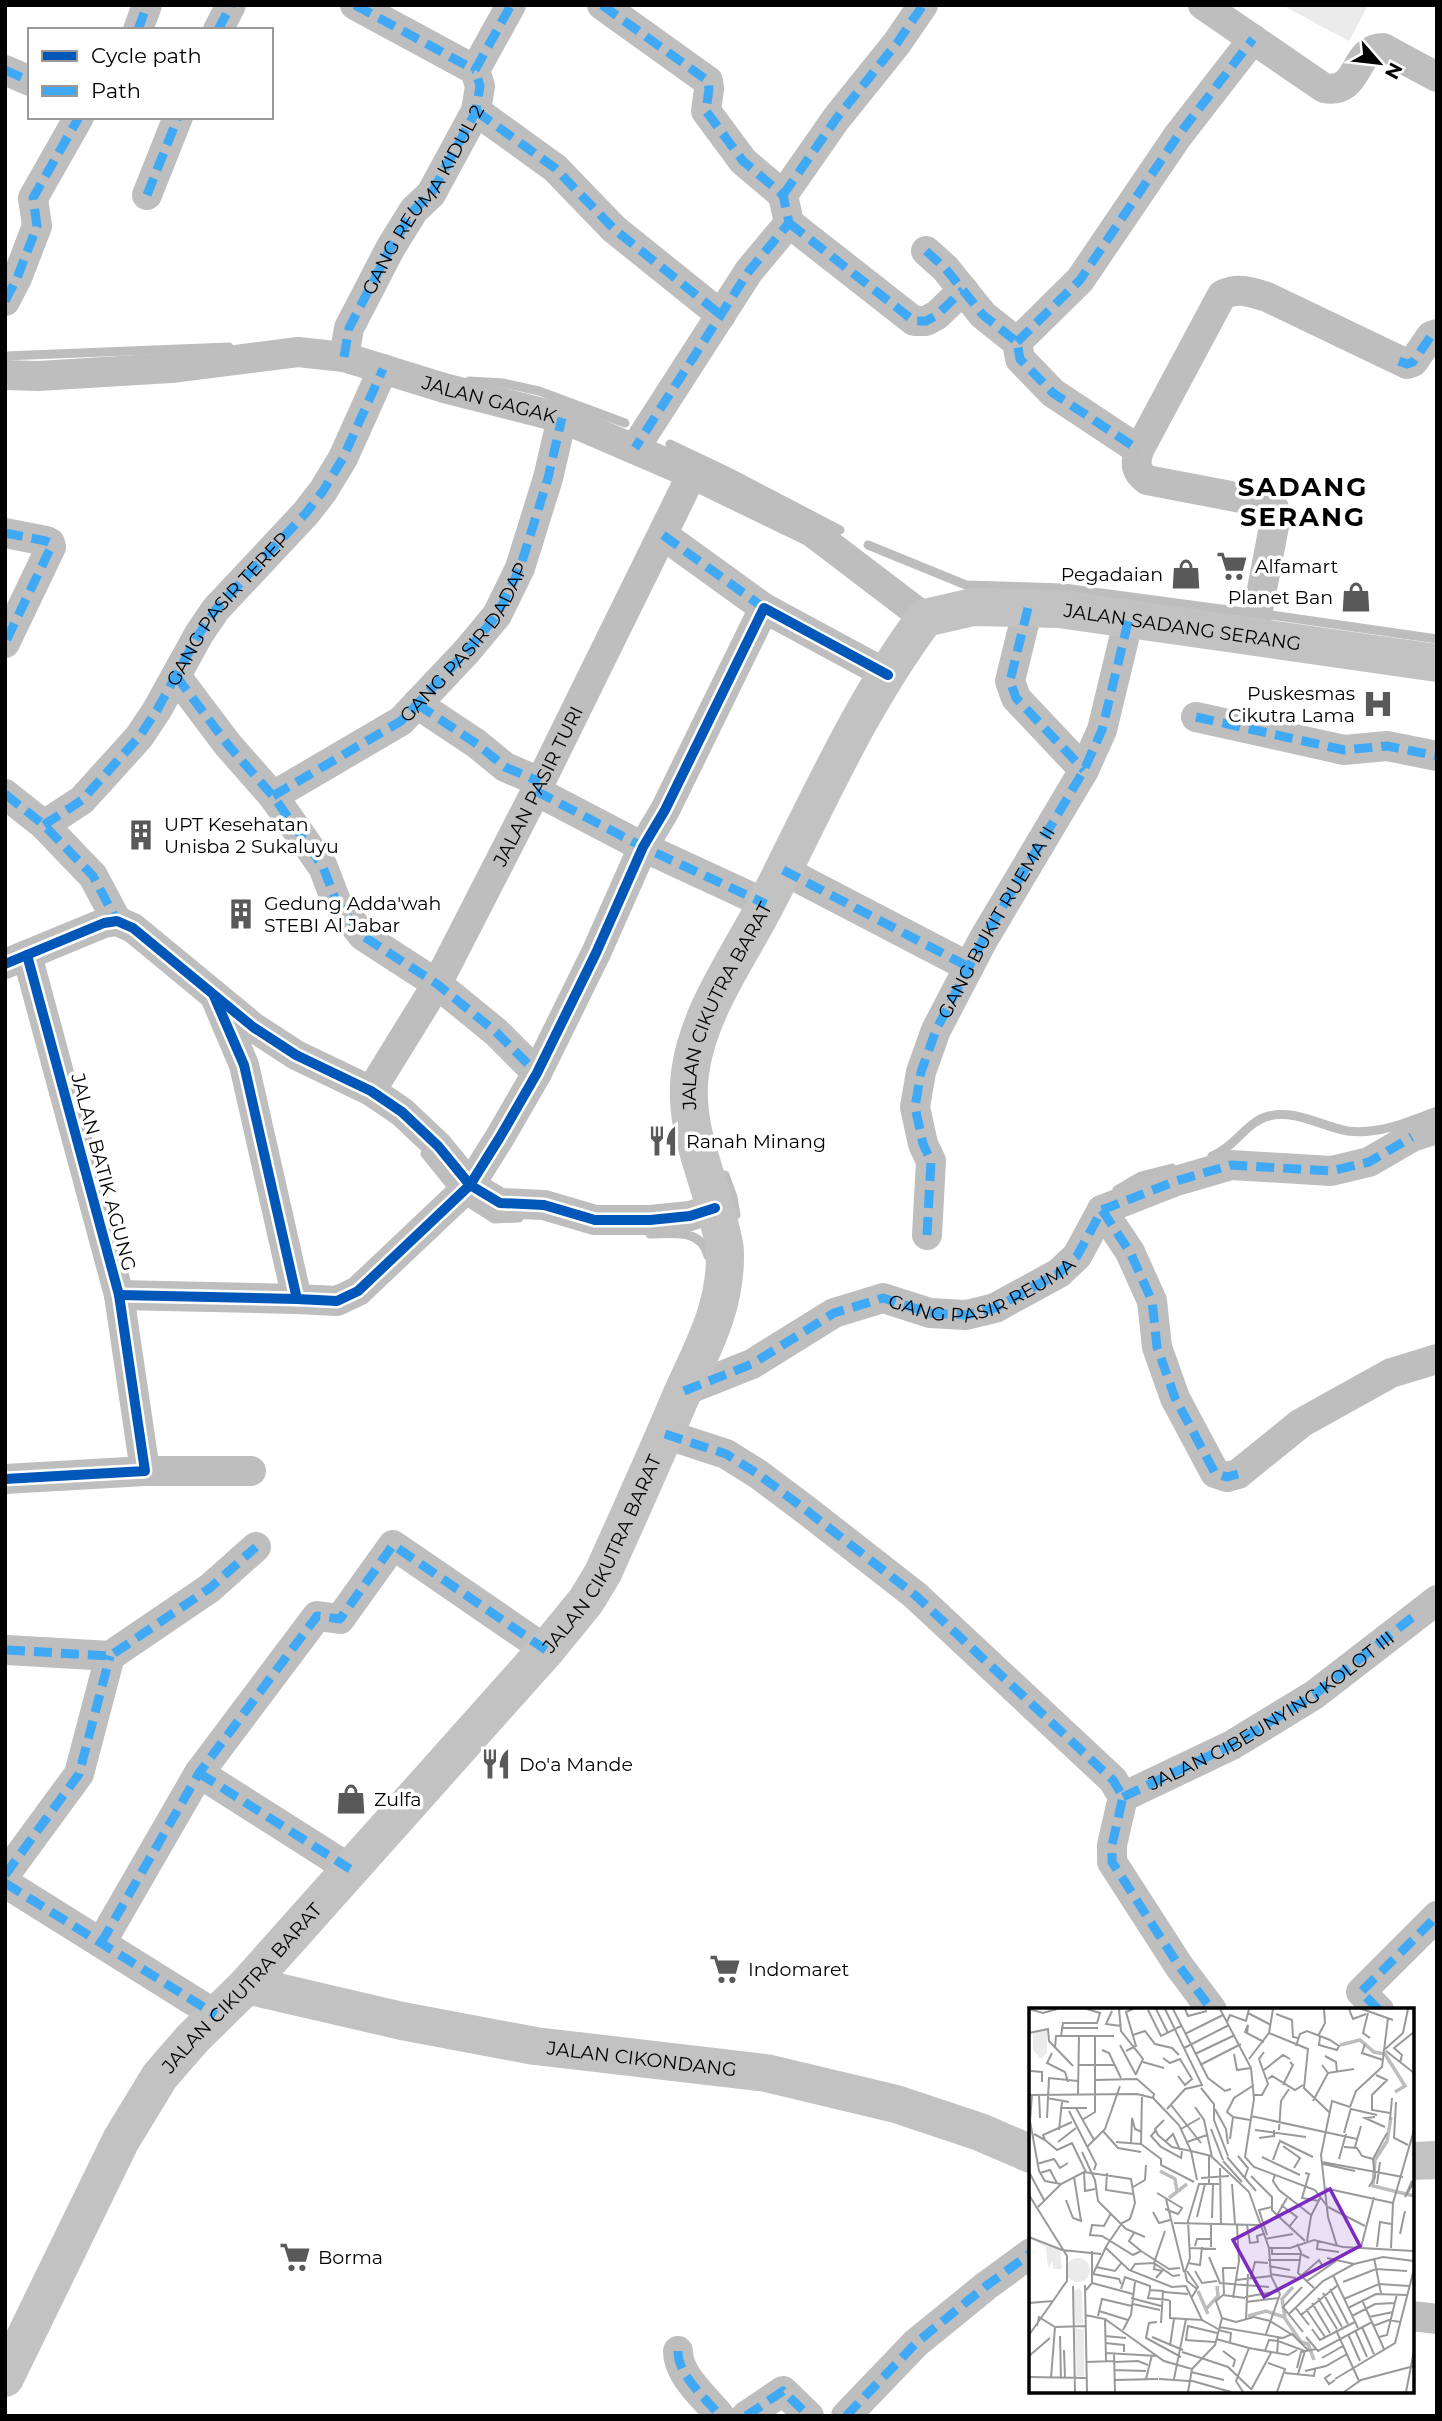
<svg xmlns="http://www.w3.org/2000/svg" width="1442" height="2421" font-family="Montserrat,sans-serif">
<rect width="100%" height="100%" fill="#fff"/>
<polygon fill="#ebebeb" points="1282,5 1368,5 1349,41"/>
<g fill="none" stroke-linecap="round" stroke-linejoin="round">
<g stroke="#bdbdbd" stroke-width="9">
<polyline points="5,356 229,347"/>
<polyline points="469,381 503,383 539,391 625,423"/>
<polyline points="670,444 727,471 840,530"/>
<polyline points="868,545 966,585 1064,588 1251,613"/>
<polyline points="1271,615 1437,639"/>
<polyline points="425,1154 450,1185"/>
<path d="M1212 1156C1234 1148 1247 1121 1269 1116 1295 1109 1323 1127 1348 1131 1378 1135 1409 1122 1437 1111"/>
<polyline points="725,1175 733,1197 736,1215"/>
<polyline points="1117,1190 1141,1176 1172,1168"/>
<polyline points="469,1203 494,1219 519,1218"/>
<path d="M650 1234C672 1234 702 1228 708 1256"/>
</g>
<g stroke="#bebebe" stroke-width="30">
<polyline points="355,5 475,70"/>
<polyline points="602,5 708,81 709,89 706,111 743,161 783,195 789,223 749,271 635,448"/>
<path d="M1203 5 1324 88C1361 95 1352 48 1383 48L1437 77"/>
<polyline points="138,30 147,5"/>
<polyline points="218,30 231,5"/>
<polyline points="5,70 30,81"/>
<polyline points="476,111 555,168 614,229 721,315"/>
<polyline points="147,195 178,117"/>
<polyline points="783,195 836,119 897,43 923,5"/>
<polyline points="789,223 914,321 926,321 937,315 963,290"/>
<polyline points="926,251 945,268 983,315 1017,342 1020,359 1053,393 1139,450"/>
<polyline points="5,301 17,278 37,226 33,198 79,117"/>
<polyline points="1017,342 1080,280 1177,137 1253,39"/>
<polyline points="344,357 349,328 391,247 414,210 431,194 476,111 480,86 475,70 511,5"/>
<path id="s1" d="M5 375 38 376 171 368 298 352 344 357 444 388 562 418 692 474 812 532 925 618"/>
<polyline points="5,533 46,541 50,543 51,547 5,643"/>
<polyline points="663,535 764,608"/>
<polyline points="1028,608 1010,681 1016,698 1084,770"/>
<path d="M1253 636 1276 516 1274 508 1267 503 1147 480C1135 471 1135 464 1139 450L1222 295C1238 287 1251 292 1267 297L1407 364 1413 362 1431 336 1437 334"/>
<polyline points="176,676 228,745 273,796 323,867 336,901 363,936 437,984 496,1032 537,1073"/>
<polyline points="417,704 477,744 505,767 540,782"/>
<polyline points="1196,717 1344,750 1387,746 1437,756"/>
<polyline points="536,791 643,847 766,904"/>
<polyline points="5,794 44,825 93,876 117,921"/>
<path id="s2" d="M273 796 401 721 467 651 497 615 520 568 548 478 562 418"/>
<polyline points="44,825 82,800 139,737 157,710 199,634 216,609 306,513 323,491 343,458 383,369"/>
<polyline points="783,870 969,967"/>
<polyline points="5,964 104,923 117,921 133,928 253,1027 296,1055 371,1091 402,1112 438,1146 470,1185 500,1203 544,1205 595,1220 650,1220 690,1216 715,1208"/>
<path id="s3" d="M371 1091 437 984 536 791 692 474"/>
<polyline points="1102,1210 1130,1252 1152,1301 1157,1347 1175,1398 1215,1473 1227,1477 1238,1474 1301,1423 1391,1373 1437,1359"/>
<polyline points="1102,1210 1176,1181 1231,1165 1331,1171 1369,1162 1412,1137 1437,1129"/>
<polyline points="927,1235 931,1161 923,1144 915,1107 921,1072 936,1030 983,940 1084,770 1102,730 1129,618"/>
<polyline points="119,1295 297,1299 244,1065 216,999"/>
<polyline points="297,1299 337,1301 358,1291 470,1185 500,1137 537,1073 596,953 643,847 665,810 764,608 888,675"/>
<polyline points="684,1391 752,1364 834,1313 883,1298 930,1313 966,1315 995,1308 1059,1273 1077,1256 1102,1210"/>
<polyline points="665,1434 726,1454 758,1474 806,1510 915,1595 1113,1780 1123,1797 1112,1845 1112,1862 1179,1966 1212,2010"/>
<polyline points="145,1471 251,1471"/>
<polyline points="5,1479 145,1471 119,1295 27,955"/>
<polyline points="7,1650 110,1656 210,1588 256,1547"/>
<polyline points="199,1773 350,1869"/>
<path id="s4" d="M1123 1797 1232 1745 1314 1695 1437 1600"/>
<polyline points="5,1875 79,1774 110,1656"/>
<polyline points="5,1883 216,2015"/>
<polyline points="101,1943 199,1773 317,1616 340,1619 393,1545 546,1650"/>
<polyline points="1379,2010 1361,1992 1437,1916"/>
<polyline points="1412,2316 1437,2319"/>
<path d="M678 2351C678 2376 705 2397 720 2416"/>
<polyline points="746,2416 783,2391 809,2416"/>
<polyline points="846,2416 916,2343 986,2286 1031,2253"/>
</g>
<g stroke="#c2c2c2" stroke-width="38">
<path id="s5" d="M247 1985 402 2021 535 2046 766 2073 896 2104 980 2132 1031 2154"/>
<polyline points="1412,2161 1437,2160"/>
<path id="s6" d="M5 2378 121 2140 160 2076 193 2038 247 1985 546 1650 586 1601 603 1573C628 1517 654 1460 678 1403 700 1352 726 1311 725 1253 725 1243 721 1232 719 1222 707 1172 683 1126 690 1073 698 1012 738 958 766 904 816 807 859 706 925 618L973 607 1059 609 1437 663"/>
</g>
<g stroke="#3fa9f5" stroke-width="9" stroke-dasharray="18 9" stroke-linecap="butt">
<polyline points="355,5 475,70"/>
<polyline points="602,5 708,81 709,89 706,111 743,161 783,195 789,223 749,271 635,448"/>
<polyline points="138,30 147,5"/>
<polyline points="218,30 231,5"/>
<polyline points="5,70 30,81"/>
<polyline points="476,111 555,168 614,229 721,315"/>
<polyline points="147,195 178,117"/>
<polyline points="783,195 836,119 897,43 923,5"/>
<polyline points="789,223 914,321 926,321 937,315 963,290"/>
<polyline points="926,251 945,268 983,315 1017,342 1020,359 1053,393 1139,450"/>
<polyline points="5,301 17,278 37,226 33,198 79,117"/>
<polyline points="1017,342 1080,280 1177,137 1253,39"/>
<path id="s7" d="M344 357 349 328 391 247 414 210 431 194 476 111 480 86 475 70 511 5"/>
<polyline points="1399,361 1407,364 1413,362 1431,336 1437,334"/>
<polyline points="5,533 46,541 50,543 51,547 5,643"/>
<polyline points="663,535 764,608"/>
<polyline points="1028,608 1010,681 1016,698 1084,770"/>
<polyline points="176,676 228,745 273,796 323,867 336,901 363,936 437,984 496,1032 537,1073"/>
<polyline points="417,704 477,744 505,767 540,782"/>
<polyline points="1196,717 1344,750 1387,746 1437,756"/>
<polyline points="536,791 643,847 766,904"/>
<polyline points="5,794 44,825 93,876 117,921"/>
<polyline points="273,796 401,721 467,651 497,615 520,568 548,478 562,418"/>
<path id="s8" d="M44 825 82 800 139 737 157 710 199 634 216 609 306 513 323 491 343 458 383 369"/>
<polyline points="783,870 969,967"/>
<polyline points="1102,1210 1176,1181 1231,1165 1331,1171 1369,1162 1412,1137"/>
<polyline points="1102,1210 1130,1252 1152,1301 1157,1347 1175,1398 1215,1473 1227,1477 1238,1474"/>
<path id="s9" d="M927 1235 931 1161 923 1144 915 1107 921 1072 936 1030 983 940 1084 770 1102 730 1129 618"/>
<path id="s10" d="M684 1391 752 1364 834 1313 883 1298 930 1313 966 1315 995 1308 1059 1273 1077 1256 1102 1210"/>
<polyline points="665,1434 726,1454 758,1474 806,1510 915,1595 1113,1780 1123,1797 1112,1845 1112,1862 1179,1966 1212,2010"/>
<polyline points="7,1650 110,1656 210,1588 256,1547"/>
<polyline points="199,1773 350,1869"/>
<polyline points="1123,1797 1232,1745 1314,1695 1414,1616"/>
<polyline points="5,1875 79,1774 110,1656"/>
<polyline points="5,1883 216,2015"/>
<polyline points="101,1943 199,1773 317,1616 340,1619 393,1545 546,1650"/>
<polyline points="1379,2010 1361,1992 1437,1916"/>
<path d="M678 2351C678 2376 705 2397 720 2416"/>
<polyline points="746,2416 783,2391 809,2416"/>
<polyline points="846,2416 916,2343 986,2286 1031,2253"/>
</g>
<g stroke="#fff" stroke-width="15">
<g id="cycleway">
<polyline points="5,964 104,923 117,921 133,928 253,1027 296,1055 371,1091 402,1112 438,1146 470,1185 500,1203 544,1205 595,1220 650,1220 690,1216 715,1208"/>
<polyline points="119,1295 297,1299 244,1065 214,996"/>
<polyline points="297,1299 337,1301 358,1291 470,1185 500,1137 537,1073 596,953 643,847 665,810 764,608 888,675"/>
<polyline points="5,1479 145,1471 119,1295 27,955"/>
</g>
</g>
<use href="#cycleway" stroke="#0057b8" stroke-width="10"/>
</g>
<defs>
<g id="supermarket-bare" transform="scale(2.415)"><path d="M-6-5.5h2.5l.6 2H6L4.5 2H-2.5L-4.4-4H-6ZM-1.5 3.2a1.3 1.3 0 1 0 .1 0ZM3 3.2a1.3 1.3 0 1 0 .1 0Z" fill="#595959" stroke="#fff" stroke-width="2.5" paint-order="stroke"/></g>
<g id="shop-bare" transform="scale(2.415)"><path d="M-5-2.5h2.3a2.7 3.5 0 0 1 5.4 0H5L5.5 6h-11ZM-1.5-2.5h3a1.5 2.3 0 0 0-3 0Z" fill="#595959" stroke="#fff" stroke-width="2.5" paint-order="stroke"/></g>
<g id="hospital-bare" transform="scale(2.415)"><path d="M-5-5h3v3.5h4V-5h3V5h-3V1.5h-4V5h-3Z" fill="#595959" stroke="#fff" stroke-width="2.5" paint-order="stroke"/></g>
<g id="building-bare" transform="scale(2.415)"><path d="M-4-6H4V6H1V3H-1V6H-4ZM-2.5-4.3h1.7v1.8h-1.7ZM.8-4.3h1.7v1.8H.8ZM-2.5-1h1.7V.8h-1.7ZM.8-1h1.7V.8H.8Z" fill="#595959" stroke="#fff" stroke-width="2.5" paint-order="stroke"/></g>
<g id="restaurant-bare" transform="scale(2.415)"><path d="M-5-6h1v4h1v-4h1v4h1v-4h1v5L-1.5 .5V6h-2V.5L-5-1ZM5-6V6H3V1.5H1.5Q1.5-4 5-6Z" fill="#595959" stroke="#fff" stroke-width="2.5" paint-order="stroke"/></g>
</defs>
<g fill-rule="evenodd">
<use href="#supermarket-bare" x="1232" y="566"/>
<use href="#shop-bare" x="1186" y="574"/>
<use href="#shop-bare" x="1356" y="597"/>
<use href="#hospital-bare" x="1378" y="704"/>
<use href="#building-bare" x="141" y="835"/>
<use href="#building-bare" x="241" y="914"/>
<use href="#restaurant-bare" x="663" y="1141"/>
<use href="#restaurant-bare" x="496" y="1764"/>
<use href="#shop-bare" x="351" y="1799"/>
<use href="#supermarket-bare" x="725" y="1969"/>
<use href="#supermarket-bare" x="295" y="2257"/>
</g>
<g text-anchor="middle" stroke-width="7" stroke-linejoin="round" paint-order="stroke">
<g font-size="19" fill="#000" stroke="#fff">
<text dy="7" stroke="none"><textPath href="#s7" startOffset="178">GANG REUMA KIDUL 2</textPath></text>
<text dy="7" stroke="none"><textPath href="#s1" startOffset="492">JALAN GAGAK</textPath></text>
<text dy="7" stroke="none"><textPath href="#s8" startOffset="287">GANG PASIR TEREP</textPath></text>
<text dy="7" stroke="none"><textPath href="#s6" startOffset="2314">JALAN SADANG SERANG</textPath></text>
<text dy="7" stroke="none"><textPath href="#s2" startOffset="250">GANG PASIR DADAP</textPath></text>
<text dy="7" stroke="none"><textPath href="#s3" startOffset="348">JALAN PASIR TURI</textPath></text>
<text dy="7" stroke="none"><textPath href="#s9" startOffset="334">GANG BUKIT RUEMA II</textPath></text>
<text dy="7" stroke="none"><textPath href="#s6" startOffset="1615">JALAN CIKUTRA BARAT</textPath></text>
<text transform="translate(104 1172) rotate(75)" y="7">JALAN BATIK AGUNG</text>
<text dy="7" stroke="none"><textPath href="#s10" startOffset="327">GANG PASIR REUMA</textPath></text>
<text dy="7" stroke="none"><textPath href="#s6" startOffset="1027">JALAN CIKUTRA BARAT</textPath></text>
<text dy="7" stroke="none"><textPath href="#s4" startOffset="172">JALAN CIBEUNYING KOLOT III</textPath></text>
<text dy="7" stroke="none"><textPath href="#s6" startOffset="460">JALAN CIKUTRA BARAT</textPath></text>
<text dy="7" stroke="none"><textPath href="#s5" startOffset="402">JALAN CIKONDANG</textPath></text>
</g>
<g font-size="19" fill="#000" stroke="#fff" text-anchor="start">
<text x="1255" y="573">Alfamart</text>
<text x="1163" y="581" text-anchor="end">Pegadaian</text>
<text x="1333" y="604" text-anchor="end">Planet Ban</text>
<text x="1355" y="700" text-anchor="end">Puskesmas<tspan x="1355" dy="22">Cikutra Lama</tspan></text>
<text x="164" y="831">UPT Kesehatan<tspan x="164" dy="22">Unisba 2 Sukaluyu</tspan></text>
<text x="264" y="910">Gedung Adda'wah<tspan x="264" dy="22">STEBI Al Jabar</tspan></text>
<text x="686" y="1148">Ranah Minang</text>
<text x="519" y="1771">Do'a Mande</text>
<text x="374" y="1806">Zulfa</text>
<text x="748" y="1976">Indomaret</text>
<text x="318" y="2264">Borma</text>
</g>
<g font-size="26" font-weight="bold" letter-spacing="2" fill="#000" stroke="#fff">
<text x="1303" y="496">SADANG<tspan x="1303" dy="30">SERANG</tspan></text>
</g>
</g>
<g transform="translate(1029 2008)">
<rect width="385" height="385" fill="#fff"/>
<path d="M18 21V45L12 51 4 42V24ZM0 230 31 242 33 261H24V252L19 261 17 239ZM37 262a12 12 0 1 1 24 0a12 12 0 1 1-24 0ZM50 280 53 284 54 316H46L45 283ZM46 320 55 322V368H48Z" fill="#ebebeb"/>
<path fill="none" stroke="#bdbdbd" stroke-width="3.5" d="M311 37 331 32 345 44 356 46 376 78 366 84M362 109 358 133 346 152 344 178 385 188M131 163 146 171 148 183M140 190 158 176M169 283 179 306M177 301 189 288 188 278M219 308 237 303 255 309 272 334 279 336 285 352M256 309 253 291 264 279"/>
<path fill="none" stroke="#999" stroke-width="2" d="M0 1 14 5 28 1M90 1 92 23 114 51 107 66M127 1 139 25M136 1 173 77 156 81 138 101M144 1 179 70 196 83 202 81M156 1 159 8 178 3M191 1 222 60 225 91 216 149 225 159 286 182 298 198M320 1 324 11 337 6M333 1 364 12M119 2 132 28 152 18M83 3 77 16 92 18M219 5 242 17M339 5 334 25 341 30M247 6 263 12 264 29 269 30M198 14 201 7 217 13 220 1M32 20H69M0 25 19 21 20 33 44 58M218 25 219 17 216 24 235 34M240 25 244 1M156 26 194 7M104 27 116 23 126 36 143 40 150 47M32 28 34 15H68L71 5 58 1M50 28H85M289 28 296 15 295 1M336 36 333 45 354 52M91 37 107 67M267 38 271 26 278 23 301 32 310 38 308 42 290 37 291 29M26 40 27 28H50L49 86M155 40 200 17M73 42 80 45 92 70M97 43 107 38 97 4 104 1M354 43 374 25 379 1M357 43 385 65M23 45 18 55 36 64 39 74M166 46 206 27M205 46 208 62 222 60M296 48 307 54 308 64M134 50 141 55 151 51 163 71 156 77 149 68M220 51 240 25 279 41 275 80 300 104M114 54 135 60M371 55 373 47 365 40 385 24M50 57H85M171 57 212 36M293 57 299 65 325 61M235 62 254 47 261 51M2 63 13 64V74M347 67 358 72 343 87V102L361 105M239 71 243 68 266 82 274 77M66 72 108 71 125 86 124 90M254 77 264 57 261 54M172 80 185 96V112L199 148M0 87 108 86 124 90 150 117 162 143 182 148 220 184 240 240H261L285 232 314 239 385 243M3 87 1 113 10 163 16 173 32 176M10 87 11 110M225 87H233L239 76 230 51 235 44M18 90 40 94M284 93 299 65M367 94 365 130 379 137M142 97 172 135M166 99 175 112 183 149M321 99 327 83 353 59 359 10M31 100H58M47 100 65 132M186 101 197 121 199 136M322 101 348 107M40 103 67 156 65 162M222 108 328 131M204 109 198 104 205 90 225 77M346 109 336 110 356 119M18 110 20 70 49 73M53 112 66 104V28M135 112 126 121 129 127 143 139 162 143 168 172M361 112 363 90M152 121 171 110M182 121 194 152M30 122 33 94M127 122 122 128 132 139 152 150 153 143M226 122 277 129M250 122 252 93 260 81M74 123 89 140 112 144M315 125 322 100M5 126 16 132 14 127 43 114M230 130 245 128V122M201 131 204 109 221 112M16 132 28 142 43 135 57 164M29 134 47 120M87 134 112 136M136 134 144 126 151 142M158 134 178 127M102 136 103 110 106 121 113 124M112 136 132 151V157L165 174M112 136 113 86M254 138 271 150 265 160M58 139 76 121 91 78M315 139 328 140 333 148 344 151M326 139 332 118M53 144 66 172 69 193 97 221 116 229M209 148 219 160 216 169M198 149 227 183M233 149 271 167M310 151 317 126M244 152 251 133 284 149M194 153 213 174M293 154 374 169M8 156 25 151 31 160 39 155M294 156 326 163M191 160 192 217M0 164 15 192M55 164 56 183 66 181M11 165 21 162 28 175M78 165 77 182 104 186M276 165 280 166 273 190 290 193M246 166 244 173 250 182 282 207M222 168 243 189V202L248 207M172 170 200 168M383 173 376 189 385 174M180 176V148M203 176 206 216M348 176 351 154M104 179 116 172 117 157M340 179 346 169 344 151 358 125M295 180 364 195M128 185 153 200 149 206 136 201M0 187 38 248V273L30 284M258 190 248 207 276 233M137 191 155 264M37 192 44 210 52 213 45 169M252 197 268 209 260 219M9 199 32 176 55 164 102 171 106 195 101 211 93 215 78 237 64 266M299 199 336 218M124 204 130 215 141 212M82 205 75 218 63 217 61 227 73 228 104 247 112 243M168 209 176 176M183 210 184 176M145 215 230 217M182 217V239M218 217 221 235 229 234 228 228 234 226M136 223 125 255 144 268 151 267M105 225 100 233 112 243 140 261 151 260M371 226 376 203M238 227 230 202 243 199M0 229 33 242 72 246M236 231 264 226M278 233 282 208 291 190M289 233 288 241 310 244M268 236 272 244 269 265 285 280M166 238 168 231H182M308 238 299 209 292 147 303 93 321 99M76 239 100 262 143 279 157 278 173 312 189 321M332 239 345 189M348 239 351 214 362 216M160 240 187 241M243 240V246H272L280 250M362 240 364 195 385 122M180 249 191 275 240 279M298 250 325 256M345 250 352 285M239 252H270M126 255 125 261 133 263 127 270M159 255 171 257 173 239M240 258 261 262M67 259 86 263 93 254M102 262 106 256 125 255M158 263 169 279 163 289M166 263 173 275 188 273M156 264 161 250 159 213 170 176H190M156 264 158 273 168 281M64 266 90 271 92 276M241 266 267 270M304 267 329 320M272 268 290 252 294 259M222 269 226 254 239 255M207 272 242 268M278 273 307 253M314 274 347 261 378 263M63 275 104 286M56 277 58 384M44 278 46 384M273 279 254 299 274 324M92 281 96 269 121 278V282L134 283 132 315M301 281 319 316M57 282 63 275V243M121 282 119 290 140 292M135 284 159 286M294 285 313 319M195 286 194 260H207M216 289 250 283M102 290 132 298M204 290 210 253 208 217M289 290 308 321M315 291 350 276 380 278M141 292V310L156 311M333 292 355 341M217 294 250 290M0 295 24 293M283 295 301 325M104 296 131 302M266 299 280 317M319 300 347 286 378 287M277 301 296 329M70 303 99 312M260 306 294 273 325 256 354 249 385 253M56 307 76 311 77 353M272 307 309 277M69 308 73 291 103 298M323 308 346 296 366 295M340 309 364 304M193 310 187 293 194 287 216 290M76 311 135 353 163 361M217 312 219 266M128 314 120 315 117 330 152 349M8 318 10 309 26 319 57 318M344 318 360 312 371 314M190 319 254 330 263 326 280 343M333 319 345 346M283 321 291 332 326 314M94 322 102 307 106 274M189 322 202 325 201 335M307 322 330 373M326 322 338 349M237 326 251 286 242 268 240 240M319 326 331 353M0 327 31 283M31 328 32 371M76 328 97 330M123 329 154 342M249 329V333L276 343 269 366M277 329 289 343 343 314M350 329 358 327 368 286M187 331 220 340 207 373 214 384M156 332 186 334M157 332 159 318 188 325M76 335 95 337V344M141 338 145 311M220 340 259 347 268 342M35 342 36 370M194 343 206 352 204 359M236 343 240 332 249 333 248 346M153 344 175 351M77 345 128 348M85 345 86 384M0 348 21 330M293 350 314 338M175 351 199 359 222 381M57 354 85 353M85 354 109 353 119 357M239 355 256 361 248 384M268 360 272 344 287 341M85 362 117 363M276 363 297 358 318 346M162 364 195 372M256 365 285 368 286 361M302 366 296 370 300 376 306 372M0 369 57 370M22 370 26 319M117 371 123 347M130 371 160 373M145 371 157 311 173 312M306 371 366 335 385 261M86 372 129 371M160 372 202 384M222 382 242 345M159 384 163 361 186 337 193 310 207 314 225 309 241 313 262 326M315 384 332 372 385 358M377 384 385 343"/>
<path fill="#7b2cbf" fill-opacity="0.15" stroke="#7b2cbf" stroke-width="3.5" d="M301 181 331 238 235 289 204 232Z"/>
<rect width="385" height="385" fill="none" stroke="#000" stroke-width="3.5"/>
</g>
<rect width="1442" height="2421" fill="none" stroke="#000000" stroke-width="14"/>
<rect x="28" y="28" width="245" height="91" fill="#ffffff" stroke="#999999" stroke-width="2"/>
<rect x="42" y="51" width="35" height="10" fill="#0057b8" stroke="#999999" stroke-width="2"/>
<text x="91" y="63" font-size="21" fill="#000000">Cycle path</text>
<rect x="42" y="86" width="35" height="10" fill="#3fa9f5" stroke="#999999" stroke-width="2"/>
<text x="91" y="98" font-size="21" fill="#000000">Path</text>
<g transform="translate(1379 63) rotate(118)" stroke="#ffffff" stroke-width="5" paint-order="stroke">
<path d="M0-5L12 26L0 18L-12 26Z" fill="#000000"/>
<text y="-10" font-size="19" font-weight="bold" text-anchor="middle" fill="#000000">N</text>
</g>
</svg>
